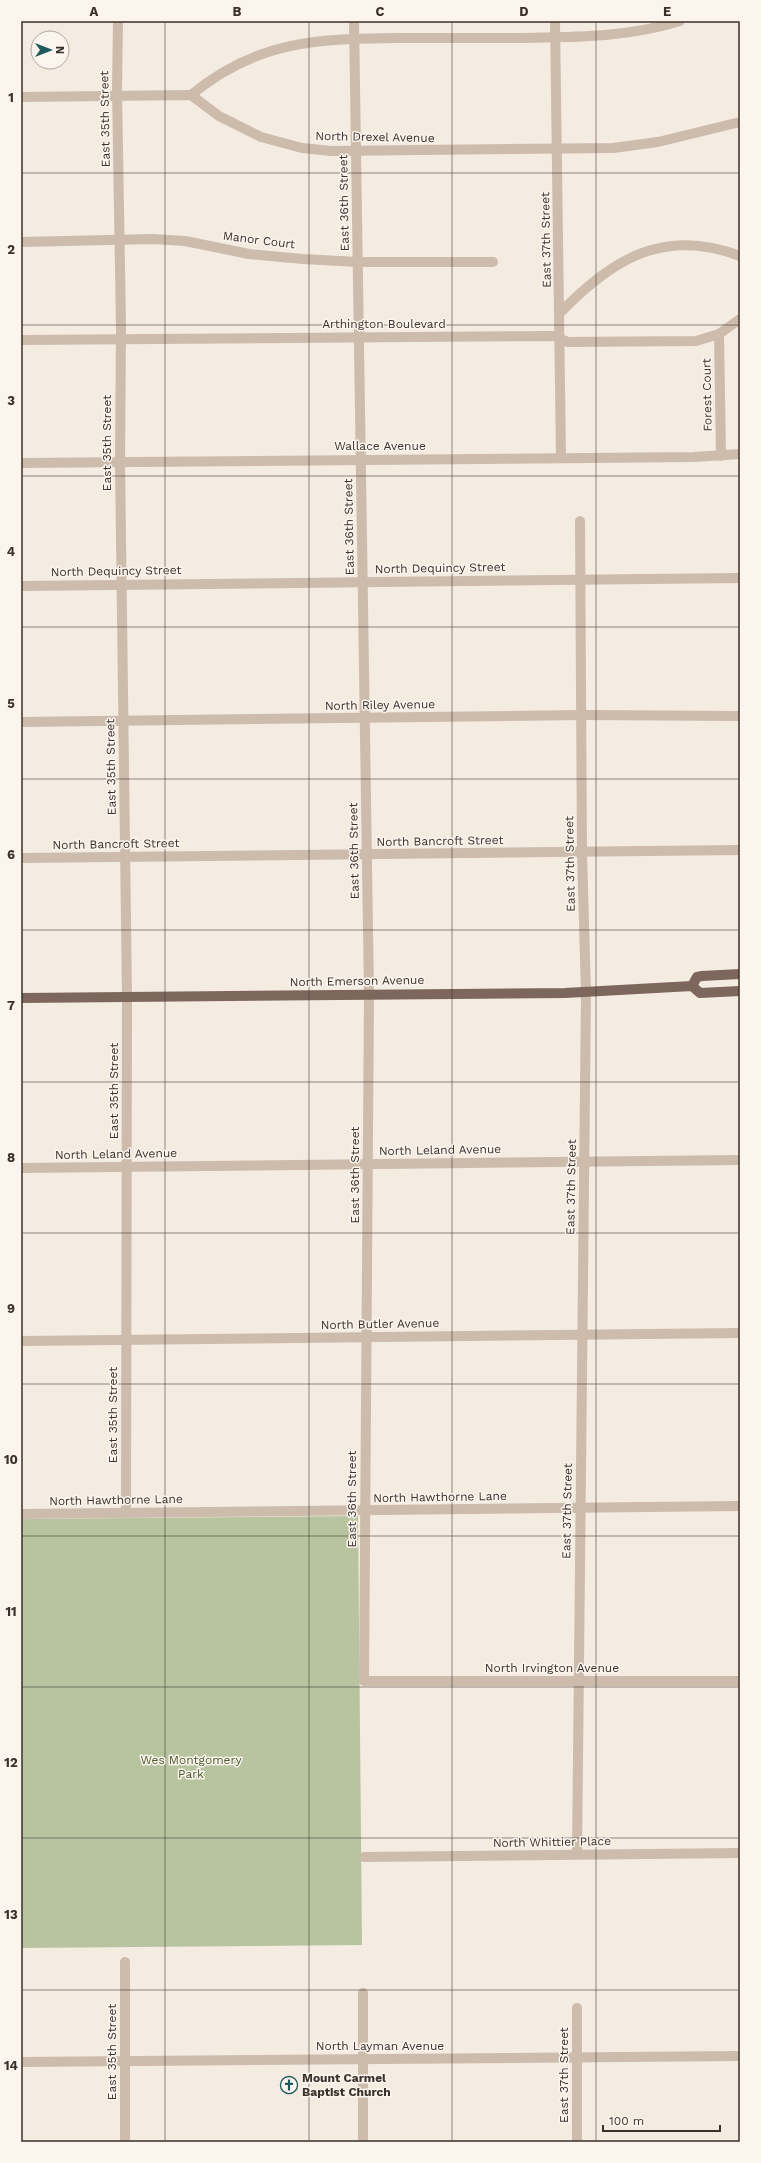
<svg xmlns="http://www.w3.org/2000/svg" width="761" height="2163" font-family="'Work Sans',sans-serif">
<rect width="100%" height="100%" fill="#f4ebe1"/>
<polygon fill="#b8c4a0" points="358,1516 362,1945 21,1948 21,1519"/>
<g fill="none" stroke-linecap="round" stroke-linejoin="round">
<g stroke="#cdbbac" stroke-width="10">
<polyline points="118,21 117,89 121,327 120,462 127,997 126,1513"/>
<polyline points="354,21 369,994 364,1681 740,1681"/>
<polyline points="555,21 561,458"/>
<path d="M191 95C260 38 322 39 407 38 446 38 486 38 525 38 578 37 629 37 680 21"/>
<polyline points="21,97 191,95 219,116 261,137 302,148 331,151 613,148 658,142 740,122"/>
<polyline points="21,242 152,239 185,241 249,254 303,259 358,262 493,262"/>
<path d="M560 313C612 259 664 227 740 256"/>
<polyline points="719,334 721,456"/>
<polyline points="21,340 554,336 568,342 696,341 719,334 740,319"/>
<polyline points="21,463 694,457 740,454"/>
<polyline points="21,586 740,578"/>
<polyline points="21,722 582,715 740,716"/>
<polyline points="21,858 740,850"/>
<polyline points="21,1168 740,1160"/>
<polyline points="21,1341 740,1333"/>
<polyline points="21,1514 740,1506"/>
<polyline points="577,1854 586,993 582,852 580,521"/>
<polyline points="364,1857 740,1853"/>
<polyline points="125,1962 125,2142"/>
<polyline points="21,2062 740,2056"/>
<polyline points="363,2142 363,1993"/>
<polyline points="577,2142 577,2008"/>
</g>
<g stroke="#7d675c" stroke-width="10">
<polyline points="692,986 697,977 702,976 740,974"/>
<polyline points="21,998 565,993 692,986 700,993 740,991"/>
</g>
</g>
<path fill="none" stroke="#3b302b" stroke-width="1" stroke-opacity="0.55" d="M165 21V2142M309 21V2142M452 21V2142M596 21V2142M21 173H740M21 325H740M21 476H740M21 627H740M21 779H740M21 930H740M21 1082H740M21 1233H740M21 1384H740M21 1536H740M21 1687H740M21 1838H740M21 1990H740"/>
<defs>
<g id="church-ring" transform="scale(0.9)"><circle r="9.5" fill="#fbf5ee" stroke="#1f5a5e" stroke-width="1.5"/><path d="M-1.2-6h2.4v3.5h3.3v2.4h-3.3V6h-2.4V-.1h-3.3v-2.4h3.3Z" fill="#1f5a5e"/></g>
</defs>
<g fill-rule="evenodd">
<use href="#church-ring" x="289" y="2085"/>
</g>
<g text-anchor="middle" stroke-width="3" stroke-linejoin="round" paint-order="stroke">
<g font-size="12" fill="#3b302b" stroke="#fbf5ee">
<text transform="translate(105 119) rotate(-91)" y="4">East 35th Street</text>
<text transform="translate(375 137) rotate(1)" y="4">North Drexel Avenue</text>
<text transform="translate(344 203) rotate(-91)" y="4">East 36th Street</text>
<text transform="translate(259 240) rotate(7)" y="4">Manor Court</text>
<text transform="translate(546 240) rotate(-91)" y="4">East 37th Street</text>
<text x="384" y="328">Arthington Boulevard</text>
<text transform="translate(707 395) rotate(-91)" y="4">Forest Court</text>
<text transform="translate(107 443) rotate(-90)" y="4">East 35th Street</text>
<text x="380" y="450">Wallace Avenue</text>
<text transform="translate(349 527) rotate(-91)" y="4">East 36th Street</text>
<text transform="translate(440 568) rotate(-1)" y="4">North Dequincy Street</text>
<text transform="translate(116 571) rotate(-1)" y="4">North Dequincy Street</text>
<text transform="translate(380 705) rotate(-1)" y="4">North Riley Avenue</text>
<text transform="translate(111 767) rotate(-91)" y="4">East 35th Street</text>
<text transform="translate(440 841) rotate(-1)" y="4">North Bancroft Street</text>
<text transform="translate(116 844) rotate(-1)" y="4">North Bancroft Street</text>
<text transform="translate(354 851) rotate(-91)" y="4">East 36th Street</text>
<text transform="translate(570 864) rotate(-91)" y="4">East 37th Street</text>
<text transform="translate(357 981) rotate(-1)" y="4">North Emerson Avenue</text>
<text transform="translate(114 1091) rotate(-90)" y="4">East 35th Street</text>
<text transform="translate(440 1150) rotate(-1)" y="4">North Leland Avenue</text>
<text transform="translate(116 1154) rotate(-1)" y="4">North Leland Avenue</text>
<text transform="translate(355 1175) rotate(-90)" y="4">East 36th Street</text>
<text transform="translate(571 1187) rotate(-89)" y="4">East 37th Street</text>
<text transform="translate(380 1324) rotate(-1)" y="4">North Butler Avenue</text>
<text transform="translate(113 1415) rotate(-90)" y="4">East 35th Street</text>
<text transform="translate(440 1497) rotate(-1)" y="4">North Hawthorne Lane</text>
<text transform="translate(352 1499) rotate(-90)" y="4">East 36th Street</text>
<text transform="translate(116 1500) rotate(-1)" y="4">North Hawthorne Lane</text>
<text transform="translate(567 1511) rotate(-89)" y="4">East 37th Street</text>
<text x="552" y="1672">North Irvington Avenue</text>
<text transform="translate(552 1842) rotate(-1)" y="4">North Whittier Place</text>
<text x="380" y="2050">North Layman Avenue</text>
<text transform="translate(112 2052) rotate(-90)" y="4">East 35th Street</text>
<text transform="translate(564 2075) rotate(-90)" y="4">East 37th Street</text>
</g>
<g font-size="12" fill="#4a5a2e" stroke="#fbf5ee">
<text x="191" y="1764">Wes Montgomery<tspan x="191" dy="14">Park</tspan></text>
</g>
<g font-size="12" font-weight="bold" fill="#3b302b" stroke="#fbf5ee" text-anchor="start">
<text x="302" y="2082">Mount Carmel<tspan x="302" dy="14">Baptist Church</tspan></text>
</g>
</g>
<rect width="761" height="2163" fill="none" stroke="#fbf5ee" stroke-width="44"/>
<g transform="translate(50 50) rotate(90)"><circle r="19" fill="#fbf5ee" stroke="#aea6a0"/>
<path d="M0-3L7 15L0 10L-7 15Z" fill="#1f5a5e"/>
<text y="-6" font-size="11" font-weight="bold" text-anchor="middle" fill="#3b302b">N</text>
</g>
<path d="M603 2125v6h117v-6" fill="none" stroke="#3b302b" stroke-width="2"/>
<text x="609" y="2125" font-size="12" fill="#3b302b" stroke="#fbf5ee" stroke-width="3" paint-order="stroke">100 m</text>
<rect x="22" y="22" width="717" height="2119" fill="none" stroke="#3b302b" stroke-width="1.5"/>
<g font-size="13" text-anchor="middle" font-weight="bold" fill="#3b302b">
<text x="94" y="16">A</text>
<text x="237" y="16">B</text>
<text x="380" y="16">C</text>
<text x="524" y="16">D</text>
<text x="667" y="16">E</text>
<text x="11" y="102">1</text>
<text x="11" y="254">2</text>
<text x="11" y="405">3</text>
<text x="11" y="556">4</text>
<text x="11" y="708">5</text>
<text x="11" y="859">6</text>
<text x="11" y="1010">7</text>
<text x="11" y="1162">8</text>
<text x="11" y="1313">9</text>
<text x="11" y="1464">10</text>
<text x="11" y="1616">11</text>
<text x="11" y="1767">12</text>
<text x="11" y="1919">13</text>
<text x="11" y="2070">14</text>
</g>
</svg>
